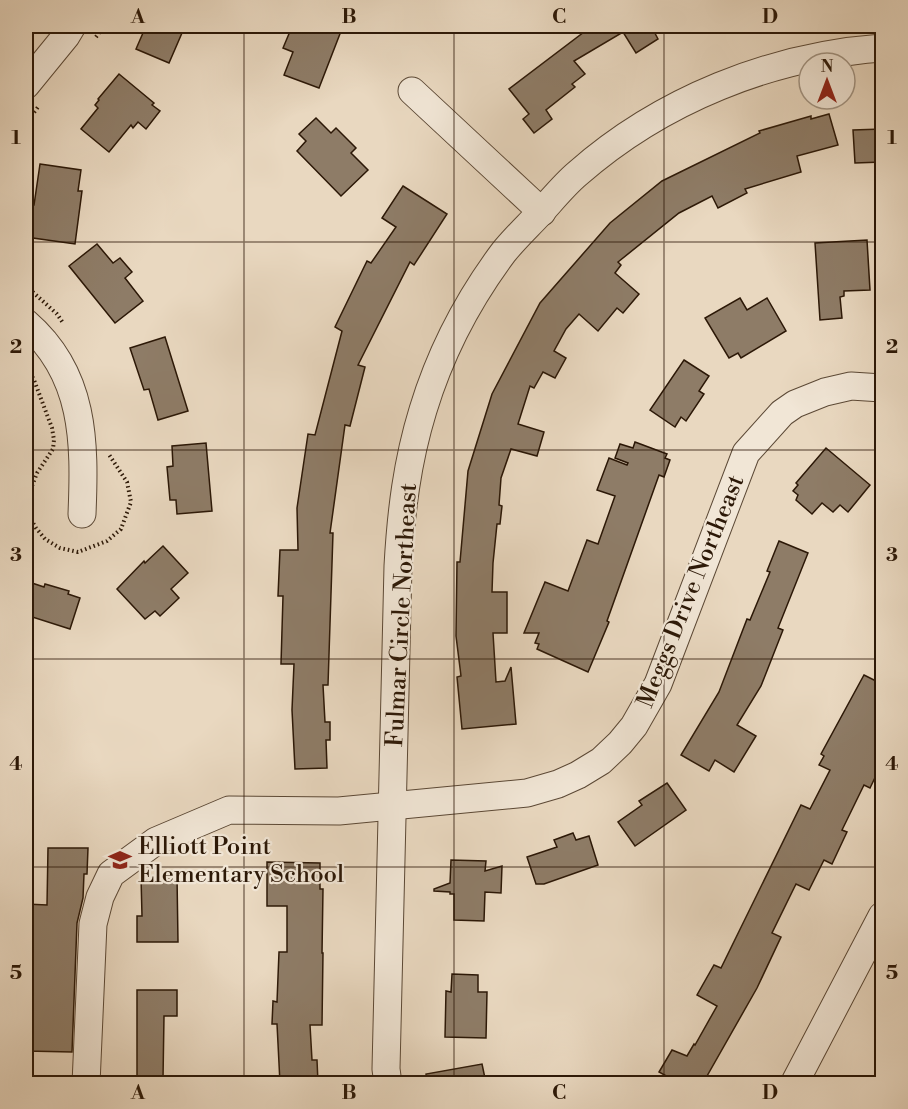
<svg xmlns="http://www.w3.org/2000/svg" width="908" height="1109" font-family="'Libre Bodoni',serif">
<rect width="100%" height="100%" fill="#e9d8c0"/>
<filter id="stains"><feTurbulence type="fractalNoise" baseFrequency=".00333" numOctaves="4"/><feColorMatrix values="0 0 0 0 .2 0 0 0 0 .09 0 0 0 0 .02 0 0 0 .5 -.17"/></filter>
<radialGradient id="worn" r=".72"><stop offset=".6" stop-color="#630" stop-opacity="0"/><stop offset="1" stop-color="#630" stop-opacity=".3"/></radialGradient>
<g fill="#8e7c67" stroke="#2c1807" stroke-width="1.5">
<polygon points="146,26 185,26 169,63 136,49"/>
<polygon points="303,26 343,26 319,88 284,75 293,52 283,48 291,29 300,33"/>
<polygon points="592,26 651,26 658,39 636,53 623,32 574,61 585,74 572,84 575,87 546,110 552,119 534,133 523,119 529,114 509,89"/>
<polygon points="119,74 154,103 152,105 160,111 146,129 138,122 133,128 131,125 109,152 81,129 98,108 95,105 99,100 98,99"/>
<polygon points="829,114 838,145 797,156 801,172 745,189 747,193 718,208 712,196 679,213 618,262 621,265 615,273 639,294 623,313 617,308 598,331 579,314 566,329 554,351 566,358 555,378 543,372 534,388 530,386 518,424 544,432 537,456 511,449 501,478 499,505 502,506 500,524 497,524 493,563 492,592 507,592 507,633 493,633 496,682 505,681 511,667 516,724 462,729 457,677 461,676 456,636 457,562 460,562 468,471 492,394 540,303 610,223 662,181 760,133 759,131 811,116 811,119"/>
<polygon points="316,118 331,133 336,128 356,148 351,153 368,170 341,196 297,151 306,141 299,134"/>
<polygon points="882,129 882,162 855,163 853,130"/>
<polygon points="40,164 81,170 78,191 82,191 75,244 26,237 26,204 34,205"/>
<polygon points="403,186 447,214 414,265 410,262 358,365 365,367 350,426 345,425 330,533 333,533 328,685 323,685 325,722 330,722 330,740 326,740 327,768 295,769 292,710 294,664 281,664 283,596 278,596 280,550 298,550 297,508 308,434 315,435 342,331 335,327 367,261 371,263 396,227 382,218"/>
<polygon points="867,240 870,290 844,291 844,296 840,297 842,318 820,320 815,243"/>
<polygon points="97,244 113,263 120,258 132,272 125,278 143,301 115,323 69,266"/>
<polygon points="740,298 747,310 767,298 786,331 741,358 738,353 729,358 705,318"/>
<polygon points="165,337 188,411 158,420 149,389 144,390 130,348"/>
<polygon points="684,360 709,376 699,391 704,394 686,421 681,417 675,427 650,410"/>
<polygon points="635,442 667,454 665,458 670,460 664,477 659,475 607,621 609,622 588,672 537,649 539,644 535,643 539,633 524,633 545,582 568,591 587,540 598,544 615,496 597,490 609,458 627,465 628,463 615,458 620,444 633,448"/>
<polygon points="206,443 212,511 177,514 176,500 170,500 167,467 173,466 172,446"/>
<polygon points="826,448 870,485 848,512 840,505 833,512 822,503 812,514 796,500 798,495 793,491 798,485 796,483"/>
<polygon points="779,541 808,553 778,628 783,630 761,686 737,725 756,736 734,772 715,760 709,771 681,755 719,692 747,619 750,620 770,572 767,571"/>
<polygon points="163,546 188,573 171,589 179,598 160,616 155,611 145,619 117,589 144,561 145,563"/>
<polygon points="26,581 44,587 45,584 69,591 68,594 80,598 70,629 26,615"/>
<polygon points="864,675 882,684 882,763 870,788 864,785 842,830 847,832 832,864 824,860 809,890 796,884 772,933 781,937 757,988 703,1083 679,1083 659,1072 672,1050 687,1056 694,1044 695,1045 717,1006 697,995 714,965 721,968 801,805 810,809 830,770 819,765 824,756 821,754"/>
<polygon points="667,783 686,810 635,846 618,822 642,805 639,801"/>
<polygon points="573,833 576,840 589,836 598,865 544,884 536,884 527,857 557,847 554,840"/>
<polygon points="48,848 88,848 87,874 84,874 83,898 77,923 72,1052 26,1051 26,904 47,905"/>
<polygon points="451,860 486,861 485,871 502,866 501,893 485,892 484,921 454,920 454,894 450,894 450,892 434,891 434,889 450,883"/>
<polygon points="267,862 320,863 320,889 323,889 322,953 323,953 322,1025 310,1025 312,1060 317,1060 318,1083 280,1083 277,1024 272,1024 273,1001 277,1002 279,952 287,952 287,906 267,906"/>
<polygon points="177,876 178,942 137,942 137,916 142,916 141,877"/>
<polygon points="452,974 478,975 478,992 487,992 486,1038 445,1037 446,991 451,992"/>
<polygon points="137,990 177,990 177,1016 164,1016 163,1079 137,1078"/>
<polygon points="482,1064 486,1083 427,1083 426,1074"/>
</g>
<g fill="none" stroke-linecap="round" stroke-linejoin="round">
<g stroke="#5b4835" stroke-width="29">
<g id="minor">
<polyline points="26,85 66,36 72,26"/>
<polyline points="412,91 542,212"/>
<path d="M26 323C85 374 85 442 82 514"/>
<polyline points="86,1084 93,924 100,897 111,874 156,841 229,810 339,811 527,793 558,784 578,775 601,761 620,743 634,726 658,684 746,453 782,413 795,404 825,392 851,386 882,388"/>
<path d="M388 1084 386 1069 398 566C401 512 407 462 423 410 440 354 468 300 503 253 514 239 528 226 540 213 552 200 564 185 577 174 661 100 771 56 882 48"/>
<polyline points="794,1084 882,916"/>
</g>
</g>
<g stroke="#2c1807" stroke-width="4" stroke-dasharray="1.5 3" stroke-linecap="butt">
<polyline points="26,34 33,26"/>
<polyline points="96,37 104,26"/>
<polyline points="26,123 38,107"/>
<polyline points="26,286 57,314 63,323"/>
<polyline points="26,365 34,380 52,428 54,440 53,449 37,473 32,486 30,502 29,516 36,528 45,539 60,548 78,552 107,541 121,529 131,502 127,482 108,453"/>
</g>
<use href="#minor" stroke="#f1e6d6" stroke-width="27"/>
</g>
<path fill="none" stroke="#2c1807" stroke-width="1.5" stroke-opacity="0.55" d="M244 26V1084M454 26V1084M664 26V1084M26 242H882M26 450H882M26 659H882M26 867H882"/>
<defs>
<g id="school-bare" transform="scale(1.8)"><path d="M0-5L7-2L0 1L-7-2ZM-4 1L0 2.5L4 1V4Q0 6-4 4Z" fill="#8f2418" stroke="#f1e6d6" stroke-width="2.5" paint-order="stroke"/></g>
</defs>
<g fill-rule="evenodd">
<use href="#school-bare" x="120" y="860"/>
</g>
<g text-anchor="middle" stroke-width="4.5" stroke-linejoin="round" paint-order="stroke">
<g font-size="24" fill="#2c1807" stroke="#f1e6d6">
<text transform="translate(690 591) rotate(-68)" y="8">Meggs Drive Northeast</text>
<text transform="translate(401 615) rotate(-87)" y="8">Fulmar Circle Northeast</text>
</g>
<g font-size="24" fill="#2c1807" stroke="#f1e6d6" text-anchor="start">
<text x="138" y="854">Elliott Point<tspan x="138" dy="28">Elementary School</tspan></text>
</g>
</g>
<rect width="908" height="1109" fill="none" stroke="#e9d8c0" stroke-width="66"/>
<g transform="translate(827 81)"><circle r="28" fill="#f1e6d6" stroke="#a29483" stroke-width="1.5"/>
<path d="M0-4.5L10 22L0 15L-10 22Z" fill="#8f2418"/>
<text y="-9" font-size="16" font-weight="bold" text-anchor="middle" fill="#2c1807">N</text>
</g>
<rect x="33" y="33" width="842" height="1043" fill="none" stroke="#2c1807" stroke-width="2"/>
<g font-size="20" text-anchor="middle" font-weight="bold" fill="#2c1807">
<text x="138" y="23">A</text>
<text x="349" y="23">B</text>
<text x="559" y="23">C</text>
<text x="770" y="23">D</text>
<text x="16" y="144">1</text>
<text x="892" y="144">1</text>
<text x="16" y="353">2</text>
<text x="892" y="353">2</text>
<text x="16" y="561">3</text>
<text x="892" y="561">3</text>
<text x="16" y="770">4</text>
<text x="892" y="770">4</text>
<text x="16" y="979">5</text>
<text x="892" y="979">5</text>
<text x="138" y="1099">A</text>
<text x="349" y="1099">B</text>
<text x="559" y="1099">C</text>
<text x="770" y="1099">D</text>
</g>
<rect width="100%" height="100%" filter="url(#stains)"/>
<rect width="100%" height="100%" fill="url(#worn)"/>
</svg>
